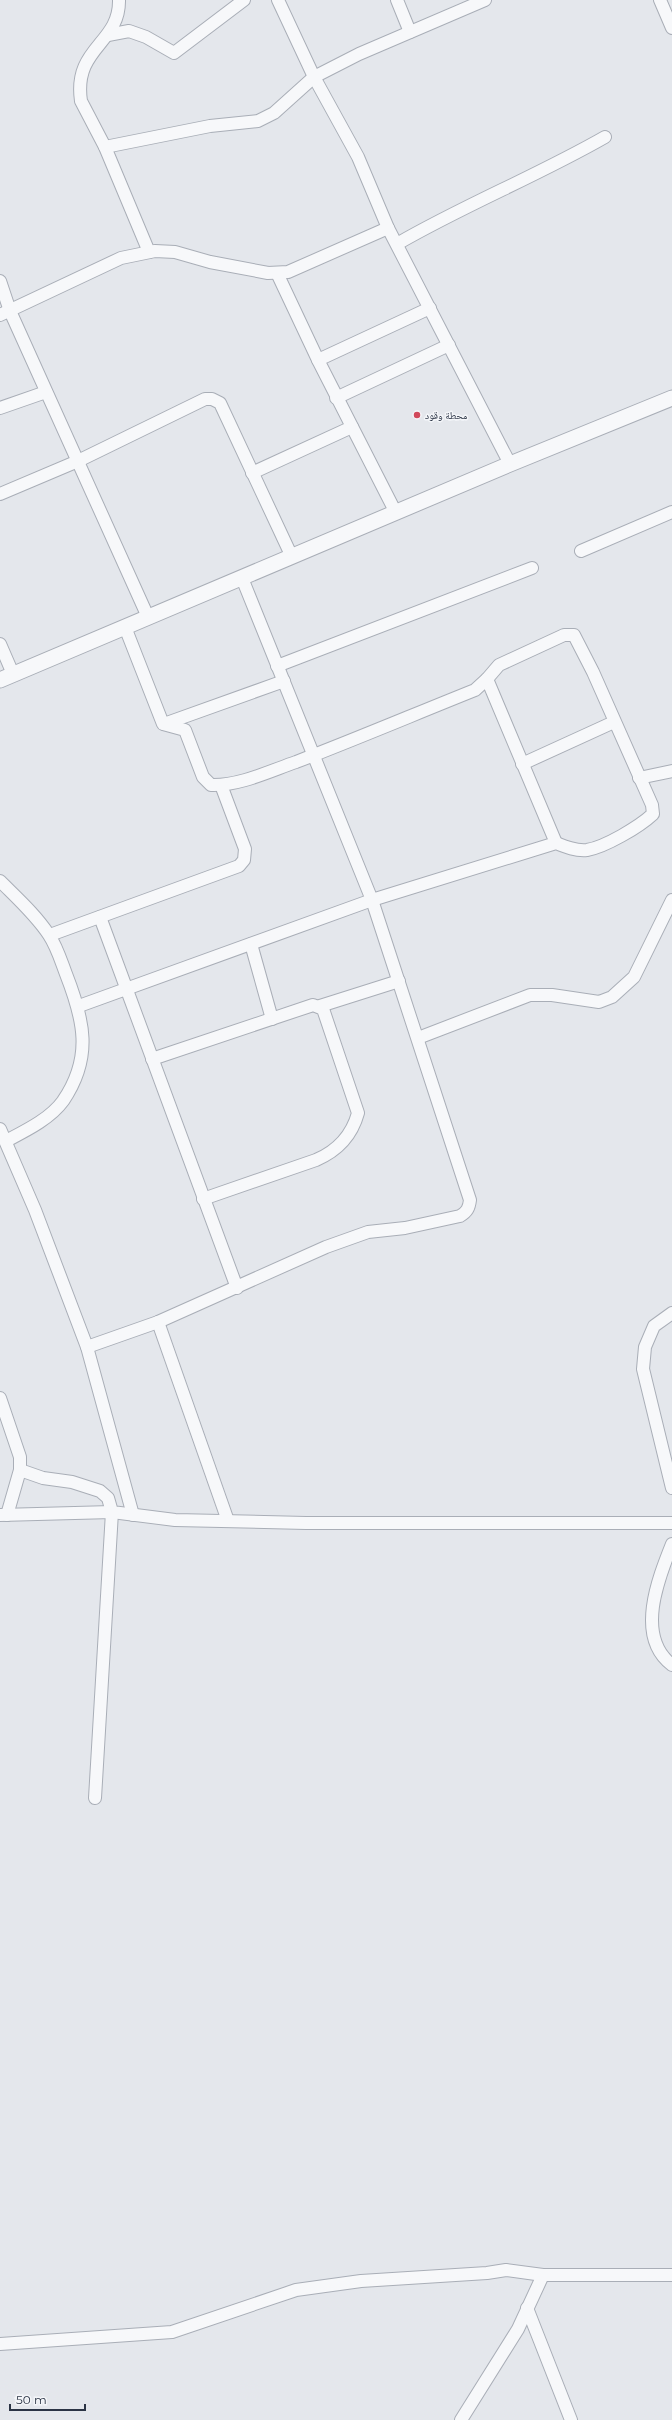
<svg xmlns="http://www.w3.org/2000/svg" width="672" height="2420" font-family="Montserrat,'Noto Naskh Arabic',sans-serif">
<rect width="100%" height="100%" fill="#e4e7ec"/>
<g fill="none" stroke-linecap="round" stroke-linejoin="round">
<g stroke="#a9aeb7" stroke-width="14">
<g id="minor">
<path d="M119 0C120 44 73 47 81 101L105 147 149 252"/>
<polyline points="278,0 314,77 358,157 388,228 510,464"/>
<polyline points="397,0 410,32"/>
<polyline points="660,0 672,28"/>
<polyline points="108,35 129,31 146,37 174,53 244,0"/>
<polyline points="105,147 210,126 258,121 274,113 314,77 359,54 485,0"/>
<path d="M397 244C464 205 537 176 605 137"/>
<polyline points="277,273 318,360"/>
<polyline points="0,281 10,311 148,617"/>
<polyline points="0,315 121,258 155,251 175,252 210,262 268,273 288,272 388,228"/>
<polyline points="336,398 449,345"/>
<polyline points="0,408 46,392"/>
<polyline points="252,473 352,427"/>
<polyline points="0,494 78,461 205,399 212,399 220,403 292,557"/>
<polyline points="396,513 318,360 430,308"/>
<polyline points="581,551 672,512"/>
<path d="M125 627 163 724 185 730 203 777 211 785C239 786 270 771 296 762 356 739 415 714 475 690L487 679 556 843"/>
<polyline points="0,644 13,674"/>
<polyline points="277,666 532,568"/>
<polyline points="164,724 284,681"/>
<polyline points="522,764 614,722"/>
<polyline points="639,778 672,771"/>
<path d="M0 881C17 898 36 915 49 935 57 947 61 961 66 974 84 1020 93 1057 63 1101 50 1119 25 1131 6 1141"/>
<polyline points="100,917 237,1288"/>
<polyline points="50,935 239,866 244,860 245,849 221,785"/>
<polyline points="251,944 272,1019"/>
<path d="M79 1006 372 900 556 843C566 847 576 851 587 850 605 847 639 827 653 814L652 805 593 672 574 635H564L499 665 487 679"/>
<polyline points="320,1006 399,981"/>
<polyline points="418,1038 530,995 552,995 599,1002 612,997 634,977 672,900"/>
<path d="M152 1059 313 1005 323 1009 358 1113C352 1135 337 1151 316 1160L203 1199"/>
<polyline points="0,1129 35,1210 87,1347 133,1515"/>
<polyline points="672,1313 654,1326 645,1347 643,1369 672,1488"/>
<polyline points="158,1322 228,1521"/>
<path d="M87 1347 158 1322 326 1247 368 1232 405 1228 460 1216C467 1212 469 1208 470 1200L372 900 242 578"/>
<polyline points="0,1398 20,1457 20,1470 43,1478 72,1482 100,1491 108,1498 112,1512 175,1520 306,1523 672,1523"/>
<polyline points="0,1515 112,1512 95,1798"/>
<polyline points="7,1515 20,1470"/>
<path d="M672 1544C658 1579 635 1637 672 1665"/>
<polyline points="527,2308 571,2420"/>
<polyline points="0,2344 172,2332 296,2290 361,2281 487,2273 506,2270 543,2275 672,2275"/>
<polyline points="461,2420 518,2329 543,2275"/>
</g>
</g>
<g stroke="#a9aeb7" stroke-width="17">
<polyline id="tertiary" points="0,680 510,464 672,398"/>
</g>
<use href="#minor" stroke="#f7f8fa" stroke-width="12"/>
<use href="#tertiary" stroke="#f7f8fa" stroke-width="15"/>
</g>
<circle fill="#d1495b" stroke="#f4f6f9" stroke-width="1.5" cx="417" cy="415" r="4"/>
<g text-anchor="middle" stroke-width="3" stroke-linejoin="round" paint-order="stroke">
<g font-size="10" fill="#2b3445" stroke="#f4f6f9" text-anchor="start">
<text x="425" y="419">محطة وقود</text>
</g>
</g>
<path d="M10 2404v6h75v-6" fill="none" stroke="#2b3445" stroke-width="2"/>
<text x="16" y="2404" font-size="12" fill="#2b3445" stroke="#f4f6f9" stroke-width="3" paint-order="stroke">50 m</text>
</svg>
